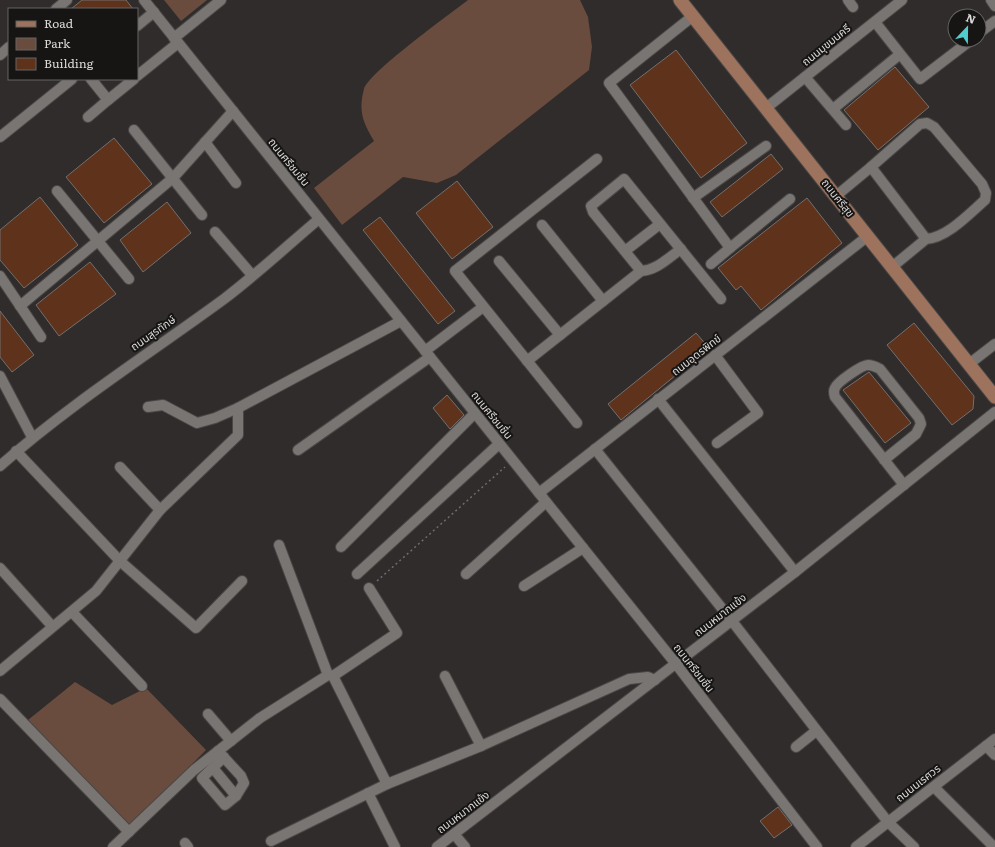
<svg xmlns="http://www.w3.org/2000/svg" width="995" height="847" font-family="Literata,'Noto Sans Thai',serif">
<rect width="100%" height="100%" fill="#2f2c2b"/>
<g fill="#694c3e">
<polygon points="164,0 207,0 181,21"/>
<path d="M468 0H580L588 17 592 47 589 70 456 175 437 183 403 177 342 225 314 188 374 141C363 123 358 111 364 89 368 73 450 14 468 0Z"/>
<polygon points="75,682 112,705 146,688 206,750 130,826 28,720"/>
</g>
<g fill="#5f321b" stroke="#73706e">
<polygon points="82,0 126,0 133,9 71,9"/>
<polygon points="676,50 747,143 701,178 630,85"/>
<polygon points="895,67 929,107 878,150 844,110"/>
<polygon points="114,138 152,184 104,223 66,177"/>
<polygon points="771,154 783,169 722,217 710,202"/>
<polygon points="457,181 493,227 452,259 416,213"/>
<polygon points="40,197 78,245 24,288 0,260 0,230"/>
<polygon points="807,198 842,243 761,310 741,286 736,290 718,268"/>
<polygon points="167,202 191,233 143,272 120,240"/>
<polygon points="380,217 455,311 438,324 363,230"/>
<polygon points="90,262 116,294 59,336 36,305"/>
<polygon points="0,311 34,355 12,372 0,357"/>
<polygon points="914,323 974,396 973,409 952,425 887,345"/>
<polygon points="696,333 709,348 621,420 608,404"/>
<polygon points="869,372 911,423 885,443 843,390"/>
<polygon points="447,395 464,415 450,429 433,408"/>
<polygon points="778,807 792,825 774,838 760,821"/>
</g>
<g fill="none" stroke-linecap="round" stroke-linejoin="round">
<g stroke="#4a4746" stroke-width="12">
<g id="minor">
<polyline points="144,0 676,664 817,847"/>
<polyline points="848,0 853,7"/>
<polyline points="991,0 995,6"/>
<polyline points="56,9 67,0"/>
<polyline points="693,16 609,83 730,248 790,199"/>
<polyline points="875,22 920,79 971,40"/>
<polyline points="137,26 154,12"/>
<polyline points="979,33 995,21"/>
<polyline points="174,38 221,0"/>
<polyline points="0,55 9,47"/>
<polyline points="137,76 178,43"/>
<polyline points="805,77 846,125"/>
<polyline points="91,79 108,100 134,79"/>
<polyline points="766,108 902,0"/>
<polyline points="833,109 899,55"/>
<polyline points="88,117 108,100"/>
<polyline points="134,130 202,215"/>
<polyline points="0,137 72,79"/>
<polyline points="205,142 236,183"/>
<polyline points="57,191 129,279"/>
<polyline points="836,196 871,167"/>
<polyline points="693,198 766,146"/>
<polyline points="542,225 603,301"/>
<polyline points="215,232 252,275"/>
<polyline points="625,251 660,224"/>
<polyline points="499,261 560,335 527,361"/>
<polyline points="711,264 730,248"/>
<path d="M892 267 926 239 871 167 920 124 927 123 934 127 982 184 986 193 985 200C970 213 947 238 926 239"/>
<polyline points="641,271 593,212 591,206 624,179 721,299"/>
<polyline points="0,276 41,337"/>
<polyline points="20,306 173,178 233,111"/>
<path d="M560 335 641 271C657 270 668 258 681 249"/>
<polyline points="425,351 483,307"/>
<polyline points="715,355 758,413 717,443"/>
<polyline points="969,364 995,344"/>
<polyline points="0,376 32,437"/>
<polyline points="658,399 795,572"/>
<polyline points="148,407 163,405 197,423 215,418 238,408"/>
<polyline points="577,423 455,271 597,159"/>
<polyline points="595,449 732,621 866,794 888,822 914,847"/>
<polyline points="298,450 430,357"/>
<polyline points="16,451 120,561 196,628 242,581"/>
<path d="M884 460 916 434 921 424 919 418 880 369C876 367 873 365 868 365 862 365 837 382 835 388 833 391 834 394 835 397L904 485"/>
<path d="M0 466C70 404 149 354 224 299 257 274 288 245 319 219"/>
<polyline points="120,467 160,510"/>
<polyline points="539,493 868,236"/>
<polyline points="279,545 328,675"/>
<polyline points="341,547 475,413"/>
<polyline points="0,568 52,626"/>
<polyline points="357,574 499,444"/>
<polyline points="466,574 546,502"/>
<polyline points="524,586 583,548"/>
<polyline points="72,612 142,686"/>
<polyline points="0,671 96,591 160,510 238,435 238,408 401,321"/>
<polyline points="333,676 397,633 369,588"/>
<polyline points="445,676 481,746"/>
<polyline points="0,699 129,832"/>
<polyline points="208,714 231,741"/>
<polyline points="986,746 995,755"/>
<polyline points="796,747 816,731"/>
<polyline points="218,751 241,776 244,783 236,796 225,805 202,778 224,757"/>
<polyline points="213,768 236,796"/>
<polyline points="934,787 994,847"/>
<polyline points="368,793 395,847"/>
<polyline points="454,834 465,847"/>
<polyline points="271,841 387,784 481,746 629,679 648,677 655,680"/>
<polyline points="185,843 188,847"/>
<polyline points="113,847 194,770 260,718 328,675 333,676 387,784"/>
<polyline points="437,847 795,572 995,412"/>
<polyline points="856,847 995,739"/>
</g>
</g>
<g stroke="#4a4746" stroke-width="15">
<polyline id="major" points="680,0 995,397"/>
</g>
<polyline stroke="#6f6c6b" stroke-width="1.5" stroke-dasharray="2 3" stroke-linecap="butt" points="377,581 505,467"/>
<use href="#minor" stroke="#797573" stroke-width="10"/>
<use href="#major" stroke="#9e735d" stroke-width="13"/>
</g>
<g text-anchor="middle" stroke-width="4" stroke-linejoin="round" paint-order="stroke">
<g font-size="11" fill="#dcdad9" stroke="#161514">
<text transform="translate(826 45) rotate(-39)" y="4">ถนนมุขมนครี</text>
<text transform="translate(289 162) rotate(51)" y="4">ถนนศรีชมชื่น</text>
<text transform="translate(838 198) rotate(52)" y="4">ถนนศรีสุข</text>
<text transform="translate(153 333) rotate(-35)" y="4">ถนนสุรทักษ์</text>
<text transform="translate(696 355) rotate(-38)" y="4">ถนนอุดรพิทข์</text>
<text transform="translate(492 415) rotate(51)" y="4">ถนนศรีชมชื่น</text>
<text transform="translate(720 615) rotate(-38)" y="4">ถนนหมากแข้ง</text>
<text transform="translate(694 668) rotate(52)" y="4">ถนนศรีชมชื่น</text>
<text transform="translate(918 783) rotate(-38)" y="4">ถนนนเรศวร</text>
<text transform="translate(463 812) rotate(-37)" y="4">ถนนหมากแข้ง</text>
</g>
</g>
<rect x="8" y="8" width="130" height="72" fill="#161514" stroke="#656463"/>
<rect x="16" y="21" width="20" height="6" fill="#9e735d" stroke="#656463"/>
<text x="44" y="28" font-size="12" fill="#dcdad9">Road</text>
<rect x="16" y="38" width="20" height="12" fill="#694c3e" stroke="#656463"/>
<text x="44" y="48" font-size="12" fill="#dcdad9">Park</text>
<rect x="16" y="58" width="20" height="12" fill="#5f321b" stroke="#656463"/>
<text x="44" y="68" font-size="12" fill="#dcdad9">Building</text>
<g transform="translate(967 28) rotate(22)"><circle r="19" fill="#161514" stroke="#656463"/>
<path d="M0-3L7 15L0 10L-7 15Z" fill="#52cdcf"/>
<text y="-6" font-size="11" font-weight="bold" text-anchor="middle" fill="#dcdad9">N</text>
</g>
</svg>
